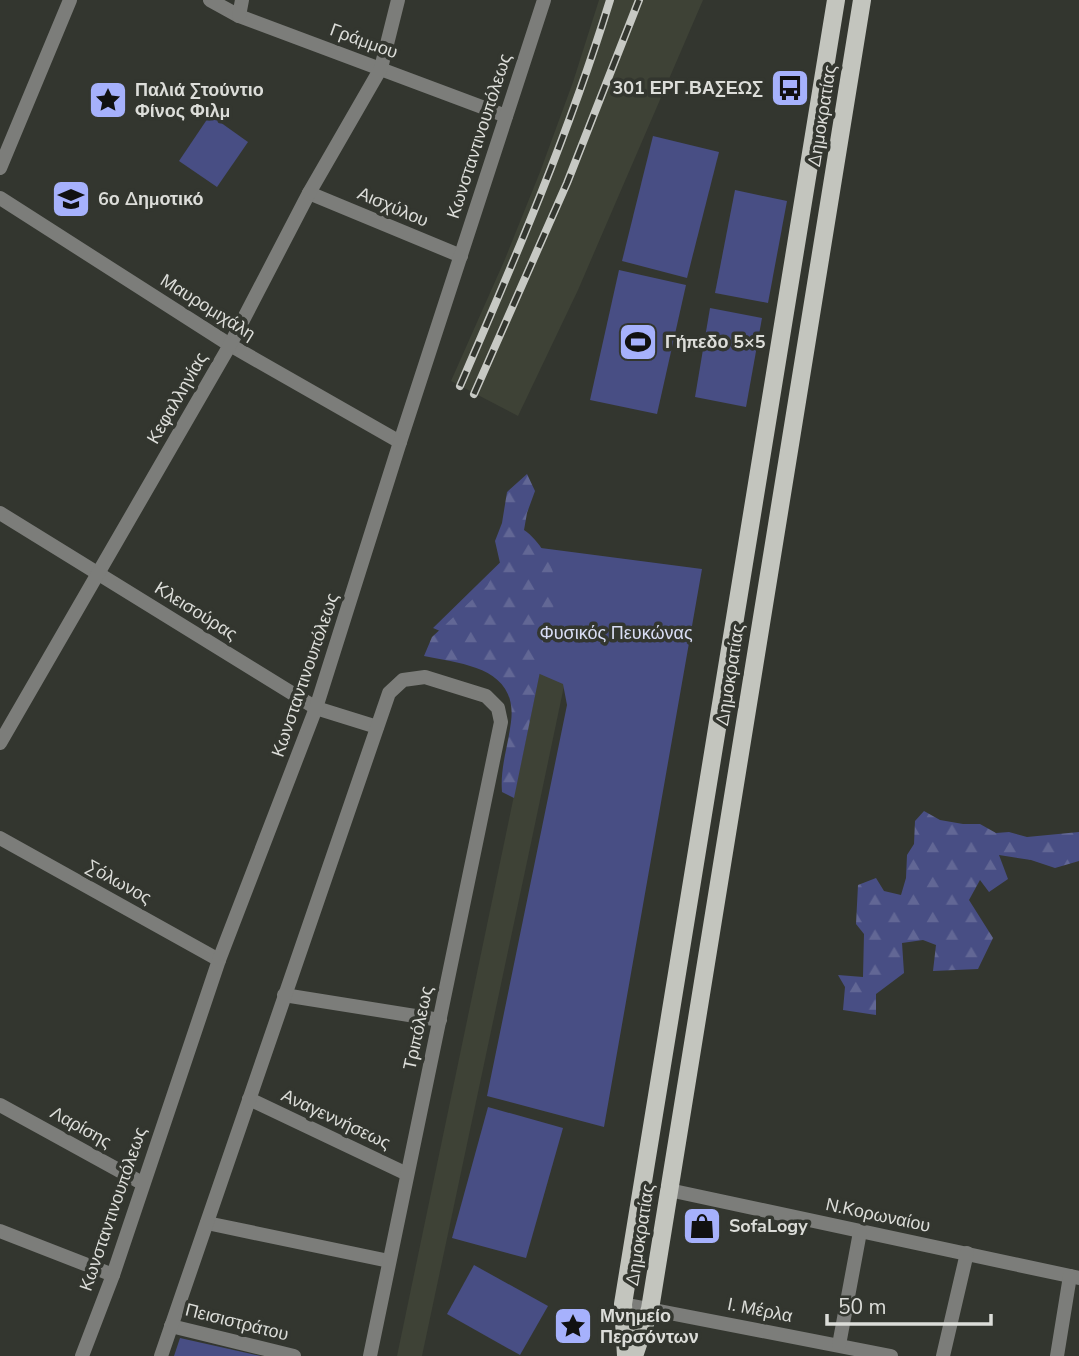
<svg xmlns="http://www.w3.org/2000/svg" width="1079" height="1356" font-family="'Nunito Sans',sans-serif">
<defs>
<pattern id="forest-firs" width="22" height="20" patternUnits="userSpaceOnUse" patternTransform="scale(1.75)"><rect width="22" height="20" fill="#484e84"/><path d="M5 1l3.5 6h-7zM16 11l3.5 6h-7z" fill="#626795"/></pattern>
</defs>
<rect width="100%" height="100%" fill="#33362f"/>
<g fill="#3e4236">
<polygon points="599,0 703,0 578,290 518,416 451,381 505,259 540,172 573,82"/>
<polygon points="554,604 580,610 531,843 422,1356 397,1356"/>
</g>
<g fill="#484e84">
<polygon points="210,115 248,142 217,187 179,161"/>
<polygon points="653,136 719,152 687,278 622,261"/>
<polygon points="735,190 787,201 768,303 715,293"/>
<polygon points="619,270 686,285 657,414 590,400"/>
<polygon points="710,308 762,318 746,407 695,397"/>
<polygon points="518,545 702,569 604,1127 487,1096 567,705 563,684 433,628"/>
<polygon points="488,1107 563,1128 526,1258 452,1238"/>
<polygon points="474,1265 548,1306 520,1355 447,1314"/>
<polygon points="180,1338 261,1356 174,1356"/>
</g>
<g fill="url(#forest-firs)">
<path d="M527 474 535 491 527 513 524 530C539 540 553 563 555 582 556 589 554 597 554 604L514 798 502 792C500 768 508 746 511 722 518 668 464 664 424 656L432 637 487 586 500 563 495 541 502 523 507 492Z"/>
<polygon points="924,811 940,820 963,824 980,824 996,833 1009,832 1027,837 1079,832 1079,861 1055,868 1031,860 999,855 1008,879 989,892 980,880 969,900 993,938 978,969 933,971 936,945 923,940 902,943 904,973 876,994 876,1015 843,1010 845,987 838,975 863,977 864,934 856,924 858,885 876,878 884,891 901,895 906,878 907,855 914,844 915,821"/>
</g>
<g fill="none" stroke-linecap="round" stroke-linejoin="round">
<g stroke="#7c7d7a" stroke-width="14">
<polyline points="309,193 461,256"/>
<polyline points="284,995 440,1020"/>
<polyline points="249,1099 407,1174"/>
<polyline points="207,1223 389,1261"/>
<polyline points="171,1326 294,1356"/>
</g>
<g stroke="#7c7d7a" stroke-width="14">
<polyline points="210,0 239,16 506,116"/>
<polyline points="239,16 242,0"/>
<polyline points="0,168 70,0"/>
<polyline points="0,198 230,345 400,442"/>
<polyline points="0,513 316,708 377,727"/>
<polyline points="0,743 230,345 309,193 381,68 398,0"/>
<polyline points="0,838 219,960"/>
<polyline points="0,1105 142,1183"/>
<polyline points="669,1190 1079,1278"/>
<polyline points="0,1231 113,1275"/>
<polyline points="623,1304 891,1356"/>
<polyline points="839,1345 860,1232"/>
<polyline points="82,1356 113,1275 219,960 316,708 400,442 544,0"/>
<polyline points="161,1356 389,693 403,680 425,677 486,696 498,708 501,722 370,1356"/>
<polyline points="943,1356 967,1253"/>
<polyline points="1057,1356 1070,1276"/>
</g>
<g stroke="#c3c5be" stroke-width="18">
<polyline points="626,1356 623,1304 836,0"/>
<polyline points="634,1356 650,1309 862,0"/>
</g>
<g stroke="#c7c9c4" stroke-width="8">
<g id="rail">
<path d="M460 386C515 259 569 133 610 0"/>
<polyline points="474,394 567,183 639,0"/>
</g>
</g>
<use href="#rail" stroke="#33362f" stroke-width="5" stroke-dasharray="16" stroke-linecap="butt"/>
</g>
<defs>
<g id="bus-square" transform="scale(2.0125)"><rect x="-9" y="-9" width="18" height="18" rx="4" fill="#a6b1fc" stroke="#33362f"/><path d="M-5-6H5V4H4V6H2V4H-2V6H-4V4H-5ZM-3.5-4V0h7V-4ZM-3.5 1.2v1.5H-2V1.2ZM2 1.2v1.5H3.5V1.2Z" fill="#111"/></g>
<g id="sight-square" transform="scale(2.0125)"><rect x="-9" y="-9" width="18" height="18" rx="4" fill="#a6b1fc" stroke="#33362f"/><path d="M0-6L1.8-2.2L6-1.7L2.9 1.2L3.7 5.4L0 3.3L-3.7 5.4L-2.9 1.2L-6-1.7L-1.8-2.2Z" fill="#111"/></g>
<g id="school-square" transform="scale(2.0125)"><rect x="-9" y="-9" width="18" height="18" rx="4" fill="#a6b1fc" stroke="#33362f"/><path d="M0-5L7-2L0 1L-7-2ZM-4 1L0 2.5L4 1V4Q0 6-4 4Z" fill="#111"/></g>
<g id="stadium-square" transform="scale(2.0125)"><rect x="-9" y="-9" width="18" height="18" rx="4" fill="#a6b1fc" stroke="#33362f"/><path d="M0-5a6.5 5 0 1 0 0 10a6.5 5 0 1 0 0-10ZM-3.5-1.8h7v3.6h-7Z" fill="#111"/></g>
<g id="shop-square" transform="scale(2.0125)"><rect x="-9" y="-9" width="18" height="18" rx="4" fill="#a6b1fc" stroke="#33362f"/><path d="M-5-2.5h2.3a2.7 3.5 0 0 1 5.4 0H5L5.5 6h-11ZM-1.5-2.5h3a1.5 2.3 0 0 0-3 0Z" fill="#111"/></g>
</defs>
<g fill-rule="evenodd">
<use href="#bus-square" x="790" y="88"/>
<use href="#sight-square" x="108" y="100"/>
<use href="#school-square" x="71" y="199"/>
<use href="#stadium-square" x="638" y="342"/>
<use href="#shop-square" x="702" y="1226"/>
<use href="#sight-square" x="573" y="1326"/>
</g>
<g text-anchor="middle" stroke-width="7" stroke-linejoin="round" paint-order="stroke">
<g font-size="18" fill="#dcddd9" stroke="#33362f">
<text transform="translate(364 41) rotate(20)" y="6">Γράμμου</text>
<text transform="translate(822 116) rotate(-81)" y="6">Δημοκρατίας</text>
<text transform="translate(479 136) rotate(-72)" y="6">Κωνσταντινουπόλεως</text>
<text transform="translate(393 207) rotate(23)" y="6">Αισχύλου</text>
<text transform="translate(208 307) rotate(32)" y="6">Μαυρομιχάλη</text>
<text transform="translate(177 398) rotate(-60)" y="6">Κεφαλληνίας</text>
<text transform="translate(196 611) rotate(32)" y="6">Κλεισούρας</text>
<text transform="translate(305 675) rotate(-71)" y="6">Κωνσταντινουπόλεως</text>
<text transform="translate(730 675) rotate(-81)" y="6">Δημοκρατίας</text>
<text transform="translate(119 882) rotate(29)" y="6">Σόλωνος</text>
<text transform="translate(418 1028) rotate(-78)" y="6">Τριπόλεως</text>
<text transform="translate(336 1119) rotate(25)" y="6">Αναγεννήσεως</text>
<text transform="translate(81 1127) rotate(29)" y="6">Λαρίσης</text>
<text transform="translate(113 1209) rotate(-71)" y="6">Κωνσταντινουπόλεως</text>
<text transform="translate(878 1215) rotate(12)" y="6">Ν.Κορωναίου</text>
<text transform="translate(640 1235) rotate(-81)" y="6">Δημοκρατίας</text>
<text transform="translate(760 1310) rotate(11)" y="6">Ι. Μέρλα</text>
<text transform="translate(237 1322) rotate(14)" y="6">Πεισιστράτου</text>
</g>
<g font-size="18" font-weight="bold" fill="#dcddd9" stroke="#33362f" text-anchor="start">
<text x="763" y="94" text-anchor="end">301 ΕΡΓ.ΒΑΣΕΩΣ</text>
<text x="135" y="96">Παλιά Στούντιο<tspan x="135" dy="21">Φίνος Φιλμ</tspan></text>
<text x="98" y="205">6ο Δημοτικό</text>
<text x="665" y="348">Γήπεδο 5×5</text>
<text x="729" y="1232">SofaLogy</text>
<text x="600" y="1322">Μνημείο<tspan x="600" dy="21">Περσόντων</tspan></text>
</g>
<g font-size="18" fill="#d9ddf4" stroke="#33362f">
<text x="616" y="639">Φυσικός Πευκώνας</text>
</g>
</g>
<path d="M827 1314v10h164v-10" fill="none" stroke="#dcddd9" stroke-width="3.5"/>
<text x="838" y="1314" font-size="21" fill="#dcddd9" stroke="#33362f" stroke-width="5" paint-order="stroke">50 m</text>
</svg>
